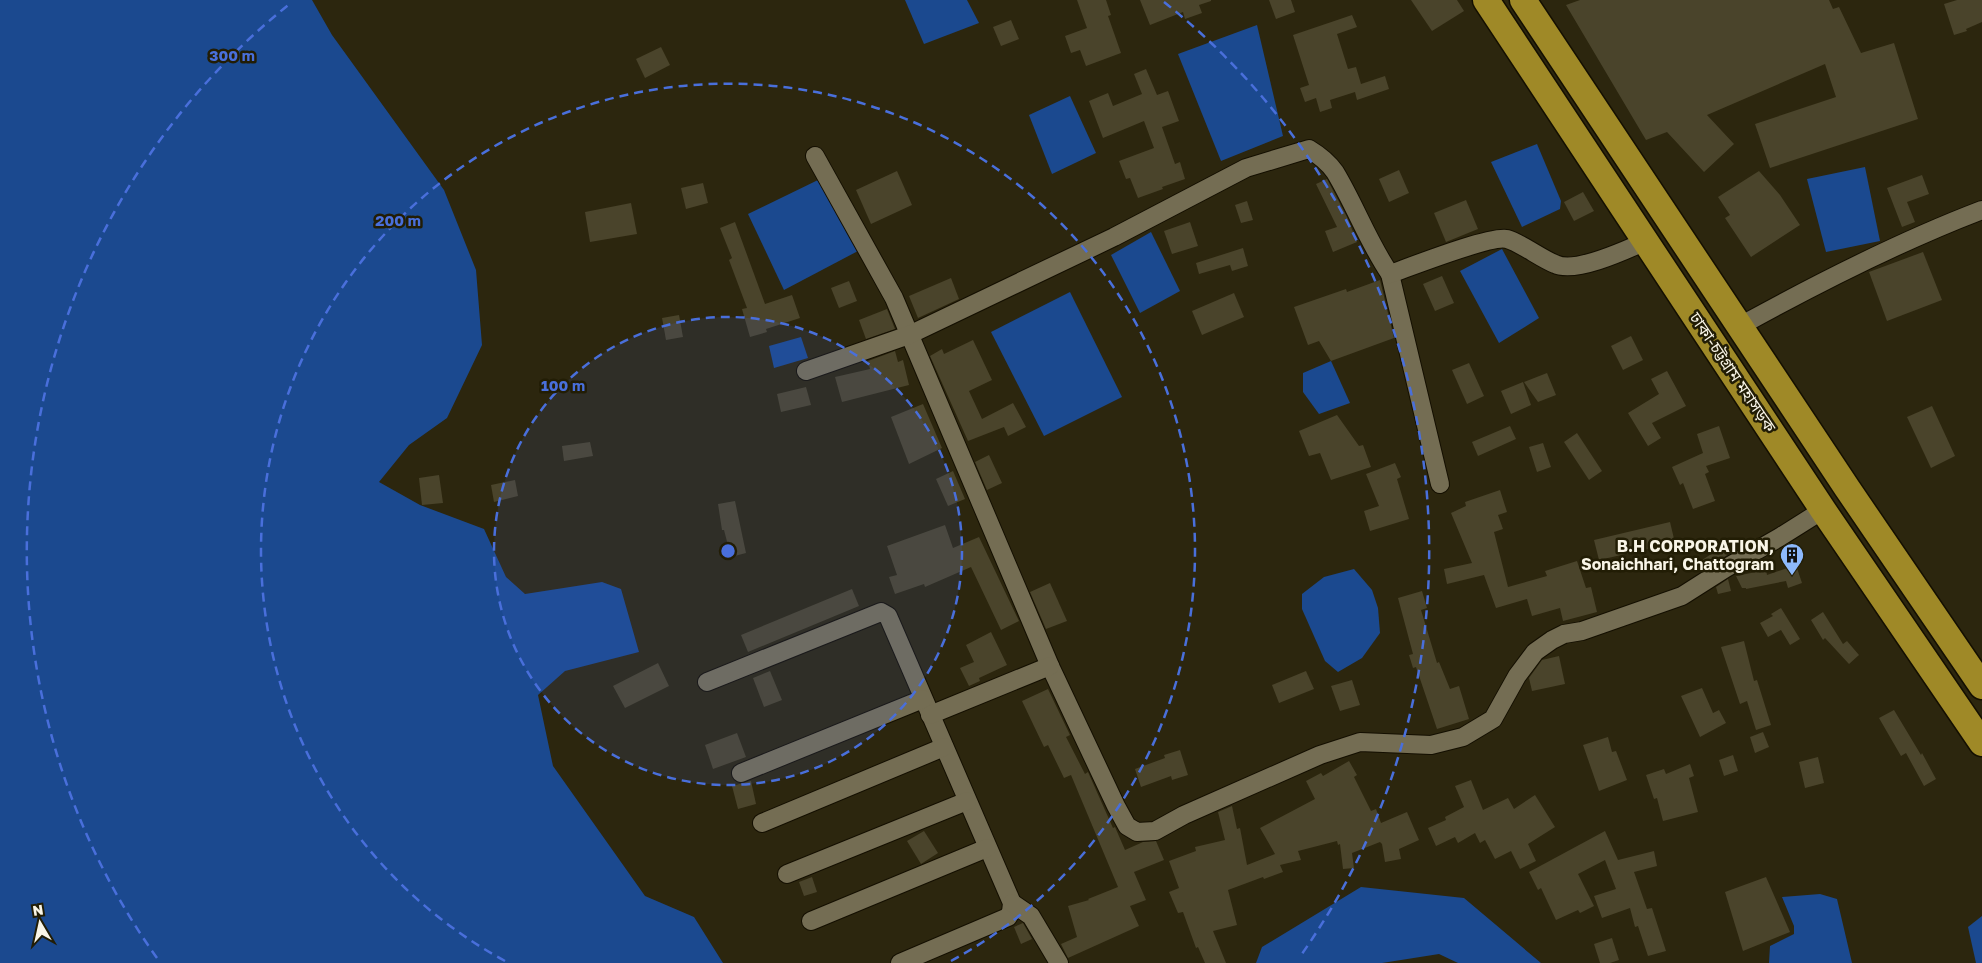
<svg xmlns="http://www.w3.org/2000/svg" width="1982" height="963" font-family="'Golos Text','Noto Sans Bengali',sans-serif">
<rect width="100%" height="100%" fill="#2c260e"/>
<g fill="#1b498f">
<polygon points="0,0 312,0 332,35 444,190 476,270 482,345 447,418 409,445 379,482 420,505 484,529 506,577 525,594 602,582 621,589 639,652 565,671 538,695 553,766 645,896 694,917 723,963 0,963"/>
<polygon points="905,0 967,0 979,23 924,44"/>
<polygon points="1257,25 1283,136 1221,161 1178,54"/>
<polygon points="1070,96 1096,153 1052,174 1029,115"/>
<polygon points="1537,144 1561,201 1560,209 1522,227 1491,162"/>
<polygon points="1865,167 1880,241 1826,252 1807,179"/>
<polygon points="818,180 858,251 784,290 748,214"/>
<polygon points="1151,232 1180,291 1140,313 1111,255"/>
<polygon points="1502,249 1539,318 1499,343 1460,271"/>
<polygon points="1070,292 1122,397 1044,436 991,332"/>
<polygon points="801,337 808,358 774,368 769,346"/>
<polygon points="1331,361 1350,403 1319,414 1303,392 1303,373"/>
<polygon points="1354,569 1372,590 1378,608 1380,633 1362,658 1338,672 1325,661 1302,609 1302,594 1324,577"/>
<polygon points="1361,887 1464,898 1541,963 1458,963 1439,954 1382,963 1256,963 1262,947"/>
<polygon points="1820,894 1837,899 1852,963 1769,963 1770,946 1794,934 1794,926 1782,897"/>
<polygon points="1982,916 1982,963 1976,963 1968,927"/>
</g>
<g fill="#4a442b">
<polygon points="1077,0 1106,0 1111,15 1108,16 1121,53 1086,66 1080,50 1071,53 1065,36 1087,28"/>
<polygon points="1140,0 1211,0 1211,1 1199,5 1202,13 1185,19 1183,12 1150,25"/>
<polygon points="1269,0 1291,0 1295,12 1276,19"/>
<polygon points="1411,0 1457,0 1464,11 1432,31"/>
<polygon points="1580,0 1829,0 1833,9 1839,7 1861,53 1894,43 1918,119 1770,168 1755,124 1836,97 1825,64 1707,115 1734,144 1704,172 1667,132 1646,140 1566,5"/>
<polygon points="1957,0 1982,0 1982,22 1966,29 1967,31 1954,35 1944,4"/>
<polygon points="1352,15 1357,27 1337,34 1348,69 1356,67 1361,84 1385,76 1389,89 1357,100 1355,92 1330,100 1332,108 1320,112 1316,98 1305,102 1300,88 1309,85 1293,35"/>
<polygon points="1011,20 1019,39 1001,46 993,27"/>
<polygon points="661,47 670,65 645,78 636,59"/>
<polygon points="1146,69 1157,95 1168,91 1179,121 1162,127 1175,164 1180,162 1185,179 1162,187 1163,189 1138,198 1130,178 1126,179 1119,161 1154,148 1144,121 1103,138 1089,101 1108,93 1113,106 1142,94 1134,74"/>
<polygon points="1399,170 1409,193 1389,202 1379,179"/>
<polygon points="897,171 912,205 871,224 856,190"/>
<polygon points="1759,171 1780,195 1800,225 1751,257 1725,218 1730,215 1718,197"/>
<polygon points="1922,175 1929,194 1907,202 1915,222 1902,227 1887,188"/>
<polygon points="1327,179 1348,219 1357,242 1333,252 1325,231 1337,227 1316,184"/>
<polygon points="703,183 708,203 686,209 681,188"/>
<polygon points="1583,192 1594,211 1574,221 1564,202"/>
<polygon points="1466,200 1478,229 1446,242 1434,213"/>
<polygon points="1247,201 1253,220 1241,223 1235,205"/>
<polygon points="631,203 637,234 590,242 585,212"/>
<polygon points="735,222 765,304 792,295 800,318 766,329 767,332 750,337 742,309 747,308 729,260 732,258 720,228"/>
<polygon points="1190,222 1198,246 1172,254 1164,231"/>
<polygon points="1243,248 1248,266 1232,271 1230,265 1199,274 1196,263"/>
<polygon points="1923,252 1942,300 1887,321 1869,272"/>
<polygon points="1442,276 1454,303 1435,311 1423,284"/>
<polygon points="951,278 959,299 918,318 909,296"/>
<polygon points="1380,280 1394,338 1331,361 1319,341 1308,345 1294,307 1346,289 1347,292"/>
<polygon points="849,281 857,301 839,308 831,288"/>
<polygon points="1234,293 1244,317 1202,335 1192,311"/>
<polygon points="887,309 895,329 866,339 859,320"/>
<polygon points="679,315 683,337 666,340 662,318"/>
<polygon points="1631,336 1643,360 1623,370 1611,346"/>
<polygon points="973,340 992,380 969,391 982,419 1013,403 1026,427 1008,436 1004,427 968,441 930,356 942,349 944,354"/>
<polygon points="895,351 898,362 903,360 909,385 842,402 835,377 870,369 868,361"/>
<polygon points="1469,363 1484,396 1467,404 1452,370"/>
<polygon points="1667,371 1686,406 1652,423 1661,438 1648,446 1628,413 1659,394 1651,379"/>
<polygon points="1547,373 1556,395 1538,402 1524,382"/>
<polygon points="1523,382 1531,405 1511,414 1501,391"/>
<polygon points="806,387 811,405 781,412 777,394"/>
<polygon points="923,404 942,448 909,464 891,417"/>
<polygon points="1932,406 1955,456 1931,468 1907,417"/>
<polygon points="1337,415 1359,446 1363,445 1371,467 1331,480 1320,453 1309,456 1299,431"/>
<polygon points="1510,426 1516,439 1478,456 1472,442"/>
<polygon points="1719,426 1730,458 1706,466 1709,472 1705,474 1715,501 1693,509 1683,483 1680,485 1672,467 1703,453 1697,434"/>
<polygon points="1577,433 1602,471 1589,480 1564,442"/>
<polygon points="590,442 593,456 564,461 562,446"/>
<polygon points="1543,443 1551,467 1537,472 1529,447"/>
<polygon points="989,455 1002,483 987,490 975,462"/>
<polygon points="1395,463 1401,477 1397,479 1409,519 1370,531 1364,511 1379,506 1366,474"/>
<polygon points="953,471 965,499 948,506 936,479"/>
<polygon points="439,475 443,503 422,505 419,478"/>
<polygon points="515,480 518,496 494,502 491,485"/>
<polygon points="1500,490 1507,512 1498,515 1503,529 1494,532 1508,587 1547,576 1545,571 1577,561 1586,588 1591,587 1597,612 1563,621 1560,608 1532,616 1527,599 1496,608 1484,575 1447,584 1444,569 1472,563 1451,513 1466,506 1465,502"/>
<polygon points="735,501 746,553 731,557 724,530 722,530 718,504"/>
<polygon points="1670,522 1675,543 1599,560 1594,540"/>
<polygon points="945,525 953,548 979,537 1019,621 1001,630 971,567 925,587 924,584 895,594 889,577 897,575 887,546"/>
<polygon points="1722,547 1727,555 1701,572 1696,564"/>
<polygon points="1796,565 1802,583 1788,588 1786,581 1746,589 1746,588 1742,588 1736,576 1766,570 1767,575"/>
<polygon points="1728,579 1731,591 1718,594 1716,587"/>
<polygon points="1050,583 1067,621 1046,629 1030,592"/>
<polygon points="852,589 859,606 748,652 741,635"/>
<polygon points="1422,591 1427,608 1421,610 1437,663 1439,662 1450,689 1459,686 1469,719 1437,729 1416,667 1413,668 1409,655 1413,654 1398,598"/>
<polygon points="1781,608 1800,639 1790,645 1781,630 1768,637 1760,623 1773,616 1771,614"/>
<polygon points="1823,612 1843,644 1847,641 1859,655 1849,664 1825,638 1823,640 1811,620"/>
<polygon points="991,632 1007,665 979,678 980,681 969,686 960,668 974,662 966,645"/>
<polygon points="1744,641 1754,681 1757,680 1771,725 1756,730 1747,701 1740,704 1721,647"/>
<polygon points="1559,656 1565,684 1532,691 1529,678 1542,660"/>
<polygon points="658,663 669,686 625,708 613,686"/>
<polygon points="770,671 782,700 764,707 753,678"/>
<polygon points="1306,671 1314,689 1279,703 1272,685"/>
<polygon points="1352,680 1360,705 1340,711 1331,686"/>
<polygon points="1702,688 1713,713 1719,710 1726,723 1700,737 1681,696"/>
<polygon points="1048,689 1070,735 1066,737 1085,774 1088,772 1113,828 1115,827 1125,850 1143,842 1156,841 1164,860 1134,872 1146,900 1130,906 1139,926 1068,958 1061,944 1077,937 1068,906 1089,900 1088,899 1118,887 1071,775 1064,778 1048,745 1044,747 1022,701"/>
<polygon points="1894,710 1921,755 1922,753 1936,779 1924,786 1906,753 1901,756 1879,718"/>
<polygon points="1763,732 1769,747 1755,753 1750,737"/>
<polygon points="737,733 746,757 713,769 705,745"/>
<polygon points="1608,737 1612,752 1616,751 1627,780 1599,791 1583,745"/>
<polygon points="1180,750 1188,775 1172,780 1171,776 1141,787 1135,769 1165,758 1164,755"/>
<polygon points="1733,755 1738,771 1724,776 1719,760"/>
<polygon points="1818,757 1824,783 1805,788 1799,762"/>
<polygon points="1349,761 1357,775 1354,777 1371,811 1376,809 1381,823 1407,812 1419,840 1399,849 1401,859 1385,862 1382,844 1380,842 1352,853 1354,868 1343,869 1340,844 1338,845 1337,841 1298,851 1301,860 1280,865 1283,872 1264,879 1263,877 1228,890 1237,925 1213,931 1226,963 1205,963 1198,947 1196,948 1183,912 1178,913 1169,892 1179,888 1169,861 1196,851 1195,847 1225,840 1218,812 1232,806 1237,829 1240,828 1247,865 1275,854 1260,828 1315,799 1306,781 1321,773 1323,776"/>
<polygon points="1690,764 1694,776 1689,778 1698,812 1663,821 1657,798 1654,799 1646,775 1664,769 1666,774"/>
<polygon points="1471,780 1483,810 1508,798 1514,809 1535,795 1555,827 1528,844 1536,861 1520,869 1511,851 1495,859 1485,840 1480,843 1475,833 1458,843 1455,837 1436,846 1428,828 1446,820 1445,817 1464,807 1455,786"/>
<polygon points="751,781 756,804 738,809 732,786"/>
<polygon points="924,831 938,853 921,864 907,841"/>
<polygon points="1605,831 1618,860 1654,851 1657,866 1634,872 1647,909 1652,908 1666,951 1648,956 1638,926 1635,927 1630,908 1602,918 1594,896 1616,889 1605,860 1578,874 1594,906 1580,913 1578,910 1556,920 1541,888 1538,890 1529,872"/>
<polygon points="812,877 817,892 804,896 799,882"/>
<polygon points="1766,877 1790,932 1743,951 1725,892"/>
<polygon points="1023,923 1032,939 1021,944 1014,927"/>
<polygon points="1612,938 1619,960 1610,963 1600,963 1594,944"/>
</g>
<g fill="none" stroke-linecap="round" stroke-linejoin="round">
<g stroke="#140f00" stroke-width="20">
<g id="minor">
<polyline points="815,156 894,298 1050,666 1116,806 1127,826 1137,832 1155,831 1184,815 1320,755 1360,742 1431,745 1463,737 1493,719 1517,676 1535,652 1552,640 1564,634 1582,631 1682,596 1726,568 1780,537 1823,510"/>
<polyline points="1390,274 1440,484"/>
<path d="M1740 326C1818 283 1898 242 1982 210"/>
<path d="M806 371 909 335 1114 237 1246 168 1309 149C1319 155 1328 162 1335 172 1355 205 1368 242 1390 274 1410 267 1491 235 1507 239 1519 242 1542 259 1555 264 1575 274 1626 250 1646 241"/>
<polyline points="707,682 881,612 888,616 1012,903 1011,912 1008,917 900,963"/>
<polyline points="930,715 1050,666"/>
<polyline points="741,773 923,699"/>
<polyline points="762,823 944,747"/>
<polyline points="787,874 967,801"/>
<polyline points="1012,903 1031,916 1059,963"/>
<polyline points="811,921 987,848"/>
</g>
</g>
<g stroke="#140f00" stroke-width="29">
<g id="highway">
<polyline points="1486,0 1823,510 1982,743"/>
<polyline points="1523,0 1847,488 1982,686"/>
</g>
</g>
<use href="#minor" stroke="#746d53" stroke-width="18"/>
<use href="#highway" stroke="#9f8927" stroke-width="26"/>
</g>
<circle cx="728" cy="551" r="234" fill="#496fdb" fill-opacity=".12"/>
<g fill="none" stroke="#496fdb" stroke-width="2.5" stroke-dasharray="9 6">
<circle cx="728" cy="551" r="234"/>
<path d="M505 961A467 467 0 1 1 951 961"/>
<path d="M157 958A701 701 0 0 1 292 2M1164 2A701 701 0 0 1 1299 958"/>
</g>
<defs>
<g id="building-pin" transform="scale(1.25)"><path d="M0 17L-7.5 6A9.5 9.5 0 1 1 7.5 6Z" fill="#8db9fc" stroke="#221d05"/><path d="M-4-6H4V6H1V3H-1V6H-4ZM-2.5-4.3h1.7v1.8h-1.7ZM.8-4.3h1.7v1.8H.8ZM-2.5-1h1.7V.8h-1.7ZM.8-1h1.7V.8H.8Z" fill="#111"/></g>
</defs>
<g fill-rule="evenodd">
<use href="#building-pin" x="1792" y="555"/>
</g>
<g text-anchor="middle" stroke-width="5" stroke-linejoin="round" paint-order="stroke">
<g font-size="16" fill="#f9f5e7" stroke="#221d05">
<text transform="translate(1733 372) rotate(56)" y="6">ঢাকা-চট্টগ্রাম মহাসড়ক</text>
</g>
<g font-size="16" font-weight="bold" fill="#f9f5e7" stroke="#221d05" text-anchor="end">
<text x="1774" y="552">B.H CORPORATION,<tspan x="1774" dy="18">Sonaichhari, Chattogram</tspan></text>
</g>
</g>
<circle cx="728" cy="551" r="8" fill="#496fdb" stroke="#221d05" stroke-width="2.5"/>
<g font-size="15" text-anchor="middle" font-weight="bold" fill="#496fdb" stroke="#221d05" stroke-width="5" stroke-linejoin="round" paint-order="stroke">
<text x="232" y="61">300 m</text>
<text x="398" y="226">200 m</text>
<text x="563" y="391">100 m</text>
</g>
<g transform="translate(40 923) rotate(351)" stroke="#221d05" stroke-width="4" paint-order="stroke">
<path d="M0-4L9 19L0 12L-9 19Z" fill="#f9f5e7"/>
<text y="-8" font-size="14" font-weight="bold" text-anchor="middle" fill="#f9f5e7">N</text>
</g>
</svg>
